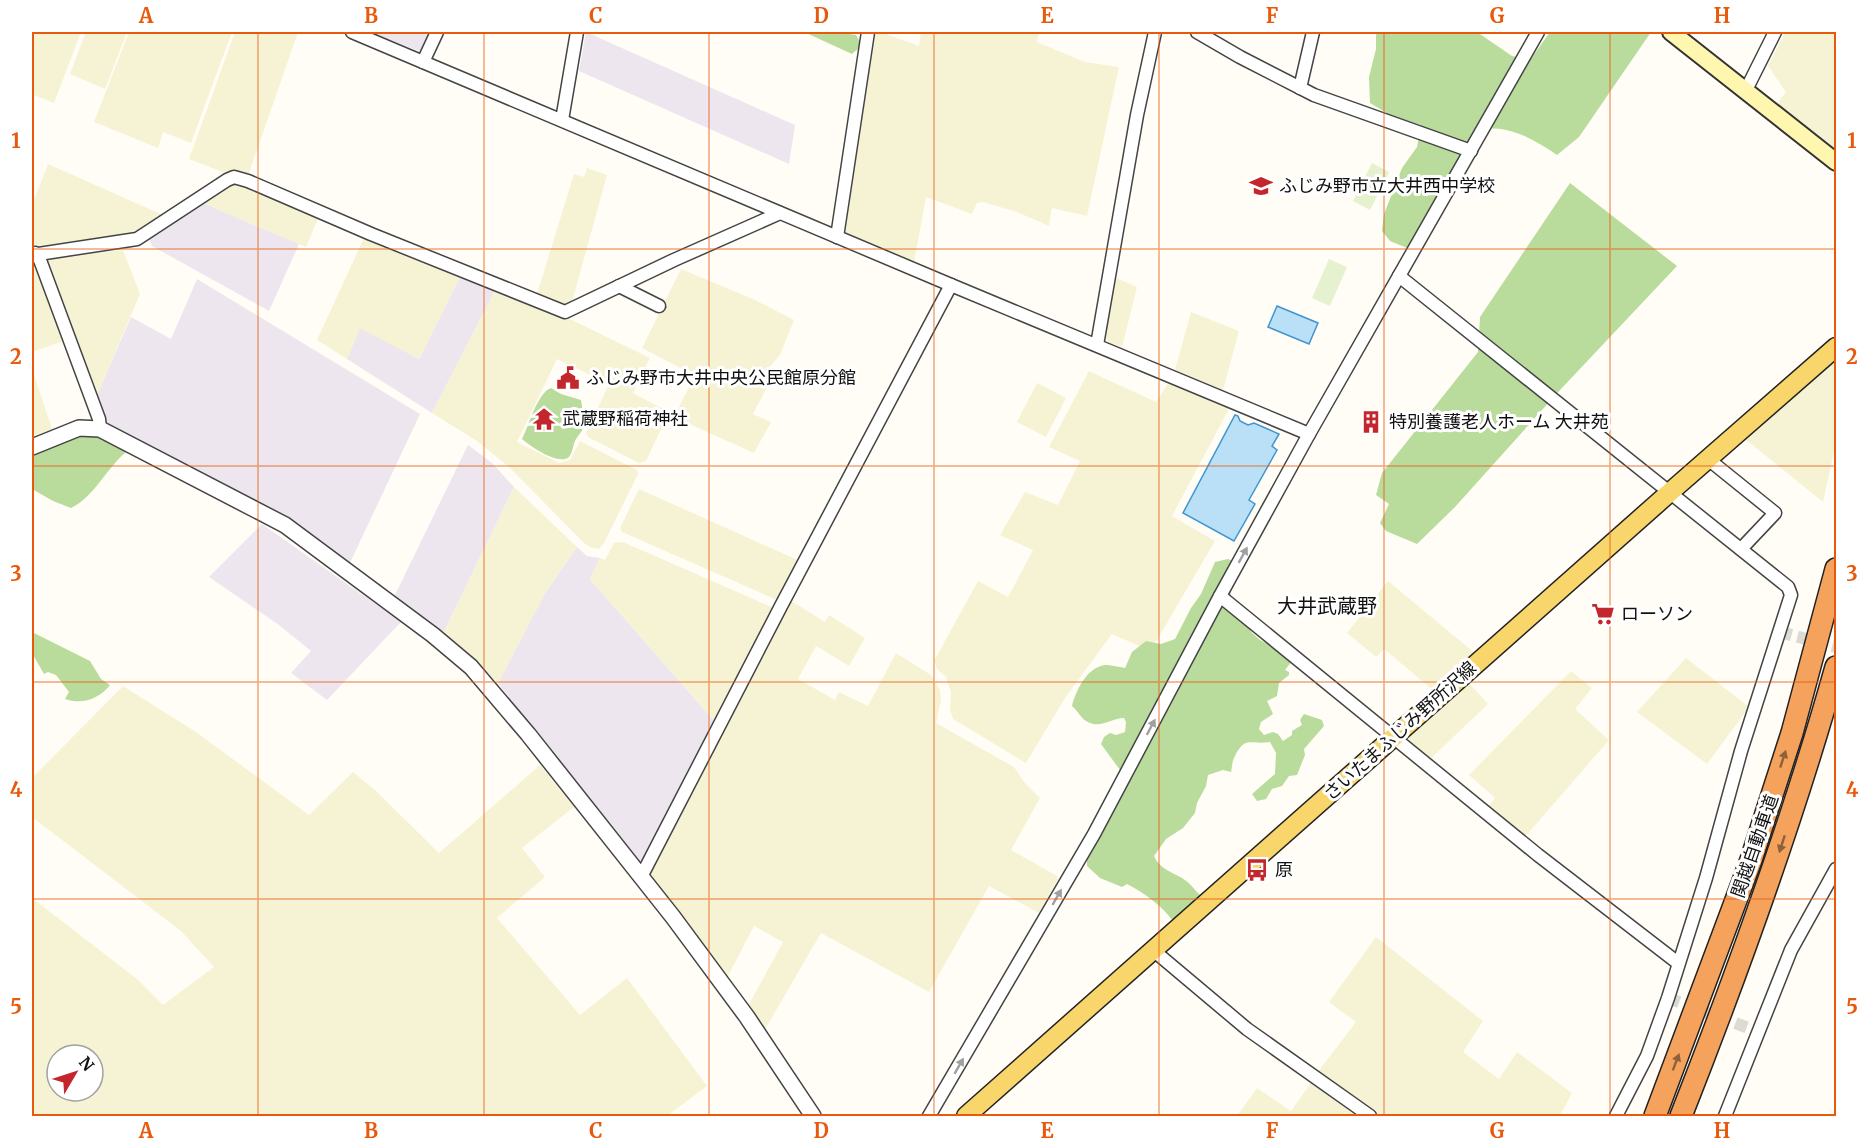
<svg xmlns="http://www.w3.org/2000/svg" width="1868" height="1148" font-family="Merriweather,'Noto Sans JP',serif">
<rect width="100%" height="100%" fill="#fffdf5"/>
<g fill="#eee6ef">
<polygon points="369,32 431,32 424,48 419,51"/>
<polygon points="586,32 795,125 789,164 579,71"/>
<polygon points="203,203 299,244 269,311 152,246 149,239"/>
<polygon points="460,277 496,289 432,413 347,359 360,327 419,359"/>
<polygon points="197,279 420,414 349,565 249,497 166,457 108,424 96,397 131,317 171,339"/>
<polygon points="468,445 492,463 514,487 444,632 394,597"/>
<polygon points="262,524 401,622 327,700 291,673 311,651 279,625 209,577"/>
<polygon points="577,547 587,556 600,558 590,579 717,724 646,863 640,864 498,683 545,593"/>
</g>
<g fill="#f6f3d4" fill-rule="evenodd">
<polygon points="32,32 81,32 54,103 32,94"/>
<polygon points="86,32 127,32 105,89 70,74"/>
<polygon points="129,32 232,32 191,143 163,132 158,148 94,122"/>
<polygon points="235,32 298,32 248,176 228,174 189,159"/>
<polygon points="872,32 880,32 919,46 921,32 1039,32 1037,42 1085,62 1119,67 1087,216 1052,208 1049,226 1017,212 983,202 977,203 972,214 926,197 914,262 842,232"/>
<polygon points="1785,32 1836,32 1836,151 1777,104 1786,92 1768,66"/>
<polygon points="48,164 165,216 138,232 127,235 38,246 33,244 32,205"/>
<polygon points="587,168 607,175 572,302 565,306 537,294 574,174 584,177"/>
<polygon points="235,183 318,219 306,247 203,203"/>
<polygon points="364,238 460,277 419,359 360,328 347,359 317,340"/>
<polygon points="123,250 140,294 96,397 44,258"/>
<polygon points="32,259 35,263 64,341 32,352"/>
<polygon points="681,269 753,299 794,320 780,355 761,377 769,383 753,414 771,422 754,453 674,417 693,379 692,374 642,348"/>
<polygon points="1114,277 1137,287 1122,347 1109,342 1103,335"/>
<polygon points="496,289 572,320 650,358 633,393 669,412 646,461 639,463 588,437 586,433 609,384 557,359 517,442 559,463 570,460 580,441 637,470 638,474 604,543 599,549 590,547 584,543 509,467 477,441 432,413"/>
<polygon points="1191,312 1239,331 1223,390 1175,370"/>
<polygon points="1836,361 1836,442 1823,502 1745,439"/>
<polygon points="32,369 52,429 32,437"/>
<polygon points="1089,371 1156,402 1169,382 1230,407 1172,516 1215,541 1157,640 1146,649 1112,634 1065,698 1026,763 953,719 950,709 951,692 946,677 937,669 934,661 978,581 1008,597 1033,550 1000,535 1025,492 1058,505 1080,461 1049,447"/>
<polygon points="1037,383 1066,398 1046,437 1017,422"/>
<polygon points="514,487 577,547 545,593 498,683 474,658 444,632"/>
<polygon points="639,489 800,561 781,599 777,600 622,532 620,528"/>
<polygon points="623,542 776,609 717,724 590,579 600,558 605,560 614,543"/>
<polygon points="1388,581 1476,654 1434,691 1384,649 1376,657 1347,633"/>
<polygon points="790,600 825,622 829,615 865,638 849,666 816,646 798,679 835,700 839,692 868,706 896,653 931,675 940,690 941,700 936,723 1014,767 1025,783 1040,798 1011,850 1057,876 1058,879 1039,913 989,886 929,992 821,933 764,1031 748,1006 783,942 754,926 727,978 651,880 649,873"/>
<polygon points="1686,658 1749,707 1707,764 1637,712"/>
<polygon points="1571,671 1592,688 1575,709 1609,740 1525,837 1488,807 1495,798 1469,775"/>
<polygon points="1469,683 1488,704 1428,761 1403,741"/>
<path d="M123 686 196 732 309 815 353 772 375 790 439 853 540 765 574 807 522 848 545 877 497 918 580 1015 627 978 707 1086 667 1116H32V898L137 979 163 1005 214 967 181 931 32 817V778ZM57 1055H93V1091H57Z"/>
<polygon points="1376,937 1483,1021 1463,1052 1499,1079 1517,1052 1572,1093 1560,1116 1376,1116 1317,1073 1356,1022 1329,1002"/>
<polygon points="1313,1080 1363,1116 1237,1116 1257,1088 1291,1111"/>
</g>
<g fill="#b9dc9c">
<polygon points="804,32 837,32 856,35 859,40 859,48 852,54"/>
<path d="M1376 32H1477L1512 56 1530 60 1550 32H1651L1579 137 1557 155C1530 137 1509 125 1477 129L1442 192 1407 248 1390 241 1382 231 1384 214 1402 168 1417 147 1421 125 1392 116 1370 103 1369 77 1376 49Z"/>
<polygon points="1570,183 1677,266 1560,390 1455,507 1417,544 1386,531 1380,523 1389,504 1376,495 1382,473 1478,352 1480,317"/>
<path d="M551 388 561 394 581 400C583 412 582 407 581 418 580 433 588 423 576 439 573 444 573 452 569 457 559 466 530 446 522 439 529 426 537 393 551 388Z"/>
<path d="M82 431C98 433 117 439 126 452 106 469 94 497 71 508L53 501 32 489V452Z"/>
<path d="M1228 559 1233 561 1240 572 1231 591 1229 608 1247 622 1251 632 1260 640 1280 650 1292 661 1285 670 1289 672V675L1279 683 1277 696 1267 701 1273 714 1261 722 1259 729 1264 735 1273 732 1278 734 1283 741 1292 735V731L1302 725 1300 720 1304 714 1322 720 1324 726 1304 749 1305 755 1297 775 1289 776 1282 786 1272 789 1266 799 1257 801 1252 794 1275 774 1276 753 1270 742C1249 745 1245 735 1234 758 1232 762 1232 768 1231 772L1223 770 1208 775 1206 786 1197 803 1195 813 1183 828 1166 839 1154 856C1159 868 1171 872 1182 878 1189 882 1194 889 1200 895L1195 908 1174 922C1161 905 1146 894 1127 884L1122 887 1100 878 1087 866V857L1120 770 1101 744 1104 737 1110 733 1116 735 1125 732 1126 722 1124 718C1111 718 1100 730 1086 721 1080 717 1078 711 1072 706 1076 691 1086 668 1105 665 1111 665 1119 667 1125 668L1132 652 1146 641 1161 644 1175 639 1191 608 1201 594 1215 562Z"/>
<path d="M32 632 90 661 101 679 110 685C99 699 82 705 65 699L69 692 56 675 48 672 44 674 32 653Z"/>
</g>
<g fill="#e6f2cf">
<polygon points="1372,163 1389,172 1370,210 1353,201"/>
<polygon points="1329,259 1347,267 1330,306 1312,298"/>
</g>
<g fill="#b9e0f7" stroke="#3f96cf" stroke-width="1.5">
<polygon points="1277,306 1318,323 1309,344 1268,327"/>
<polygon points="1235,415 1238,416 1240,421 1248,425 1254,423 1279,434 1272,446 1277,450 1249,500 1255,504 1234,541 1183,513"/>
</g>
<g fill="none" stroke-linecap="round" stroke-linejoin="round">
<g stroke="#dbdad3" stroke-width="12" stroke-dasharray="12 6" stroke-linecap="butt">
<polyline points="1780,632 1836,647"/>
<polyline points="1668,998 1759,1032"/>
</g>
<g stroke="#444" stroke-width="15">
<g id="minor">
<polyline points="352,32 951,285 1309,434"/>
<polyline points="1197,32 1240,57 1314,95 1471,151"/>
<polyline points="423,62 437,32"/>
<polyline points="1300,88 1313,32"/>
<polyline points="1746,90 1775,32"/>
<polyline points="562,120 577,32"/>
<polyline points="837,237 868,32"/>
<polyline points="35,253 40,260 99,419 100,429"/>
<polyline points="32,255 137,239 227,180 234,177 248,181 371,234 565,312 674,260 780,213"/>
<polyline points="1399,276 1788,587 1791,595 1741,751 1706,878 1668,998 1647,1056 1616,1116"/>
<polyline points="619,286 659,306"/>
<polyline points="1097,345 1137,115 1155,32"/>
<polyline points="1708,459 1775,513 1741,549"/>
<polyline points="1220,596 1538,855 1678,963"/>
<polyline points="641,877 781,606 951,285"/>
<polyline points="1153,950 1247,1029 1370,1116"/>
<polyline points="929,1116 1094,834 1220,596 1309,434 1538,32"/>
<polyline points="1725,1116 1791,950 1836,869"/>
</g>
</g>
<g stroke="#444" stroke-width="18">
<polyline id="tertiary" points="32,447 79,428 100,429 285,525 433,635 471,667 528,734 673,917 747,1017 813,1116"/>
</g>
<g stroke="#333" stroke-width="20">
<polyline id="secondary" points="1671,32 1836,162"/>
</g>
<g stroke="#222" stroke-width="21">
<polyline id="primary" points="966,1116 1669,493 1836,347"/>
</g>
<g stroke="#222" stroke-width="24">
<g id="motorway">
<polyline points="1655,1116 1751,860 1792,733 1836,569"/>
<path d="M1681 1116C1739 969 1793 820 1836 667"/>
</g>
</g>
<use href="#minor" stroke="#fff" stroke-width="12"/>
<use href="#tertiary" stroke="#fff" stroke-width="15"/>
<use href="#secondary" stroke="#fff6b0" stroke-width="16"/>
<use href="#primary" stroke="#f9d66b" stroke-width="18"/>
<use href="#motorway" stroke="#f5a25d" stroke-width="21"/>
</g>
<defs><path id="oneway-solid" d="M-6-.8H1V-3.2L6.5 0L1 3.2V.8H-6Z" transform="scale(1.5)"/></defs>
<g fill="#a0a0a0">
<use href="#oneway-solid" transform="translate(1243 555) rotate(-61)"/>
<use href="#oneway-solid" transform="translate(1151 727) rotate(-62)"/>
<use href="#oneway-solid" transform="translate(1057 897) rotate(-60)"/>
<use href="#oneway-solid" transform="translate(959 1066) rotate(-60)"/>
</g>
<g fill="#8e613b">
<use href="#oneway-solid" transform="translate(1783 759) rotate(-72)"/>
<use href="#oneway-solid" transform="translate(1782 844) rotate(108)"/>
<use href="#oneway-solid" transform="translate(1676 1062) rotate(-69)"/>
</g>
<path fill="none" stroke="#e8590c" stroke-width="1.5" stroke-opacity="0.55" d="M258 32V1116M484 32V1116M709 32V1116M934 32V1116M1159 32V1116M1384 32V1116M1610 32V1116M32 249H1836M32 466H1836M32 682H1836M32 899H1836"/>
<defs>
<g id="school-bare" transform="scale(1.8)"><path d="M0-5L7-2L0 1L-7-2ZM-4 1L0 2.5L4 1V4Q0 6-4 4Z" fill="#c4262e" stroke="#fff" stroke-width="2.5" paint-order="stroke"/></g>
<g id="civic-bare" transform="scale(1.8)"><path d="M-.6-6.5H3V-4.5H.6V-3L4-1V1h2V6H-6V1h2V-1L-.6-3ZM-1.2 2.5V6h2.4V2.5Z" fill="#c4262e" stroke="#fff" stroke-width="2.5" paint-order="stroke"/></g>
<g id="temple-bare" transform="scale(1.8)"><path d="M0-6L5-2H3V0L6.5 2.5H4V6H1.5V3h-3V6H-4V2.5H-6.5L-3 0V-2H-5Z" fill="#c4262e" stroke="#fff" stroke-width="2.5" paint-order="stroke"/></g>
<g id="building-bare" transform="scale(1.8)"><path d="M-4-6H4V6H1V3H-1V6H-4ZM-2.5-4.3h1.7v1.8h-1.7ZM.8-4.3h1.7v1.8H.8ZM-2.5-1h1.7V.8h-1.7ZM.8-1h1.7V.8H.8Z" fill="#c4262e" stroke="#fff" stroke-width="2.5" paint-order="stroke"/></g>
<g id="supermarket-bare" transform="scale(1.8)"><path d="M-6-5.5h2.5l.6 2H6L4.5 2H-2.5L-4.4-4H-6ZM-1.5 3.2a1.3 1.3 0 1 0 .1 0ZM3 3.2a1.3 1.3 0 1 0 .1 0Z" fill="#c4262e" stroke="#fff" stroke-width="2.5" paint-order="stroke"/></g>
<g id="bus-bare" transform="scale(1.8)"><path d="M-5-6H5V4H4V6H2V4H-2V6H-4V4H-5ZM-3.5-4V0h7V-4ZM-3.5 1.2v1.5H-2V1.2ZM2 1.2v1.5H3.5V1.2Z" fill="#c4262e" stroke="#fff" stroke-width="2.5" paint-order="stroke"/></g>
</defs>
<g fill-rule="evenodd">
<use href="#school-bare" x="1261" y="186"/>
<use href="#civic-bare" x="568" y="378"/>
<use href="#temple-bare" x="544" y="419"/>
<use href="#building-bare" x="1371" y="422"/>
<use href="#supermarket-bare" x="1603" y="614"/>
<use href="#bus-bare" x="1257" y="870"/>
</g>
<g text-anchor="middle" stroke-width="6" stroke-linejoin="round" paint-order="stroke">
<g font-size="18" fill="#111" stroke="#fff" text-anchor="start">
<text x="1279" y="192">ふじみ野市立大井西中学校</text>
<text x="586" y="384">ふじみ野市大井中央公民館原分館</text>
<text x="562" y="425">武蔵野稲荷神社</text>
<text x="1389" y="428">特別養護老人ホーム 大井苑</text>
<text x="1621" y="620">ローソン</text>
<text x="1275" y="876">原</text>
</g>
<g font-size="18" fill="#111" stroke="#fff">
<text transform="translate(1400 731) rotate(-42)" y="6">さいたまふじみ野所沢線</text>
<text transform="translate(1755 846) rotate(-71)" y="6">関越自動車道</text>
</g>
<g font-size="20" fill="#111" stroke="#fff">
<text x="1327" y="613">大井武蔵野</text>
</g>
</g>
<rect width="1868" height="1148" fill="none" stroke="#ffffff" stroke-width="66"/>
<g transform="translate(75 1073) rotate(51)"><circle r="28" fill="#ffffff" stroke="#a0a0a0" stroke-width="1.5"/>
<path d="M0-4.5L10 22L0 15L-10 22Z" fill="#c4262e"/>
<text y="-9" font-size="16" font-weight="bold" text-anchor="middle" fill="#111111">N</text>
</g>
<rect x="33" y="33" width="1802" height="1082" fill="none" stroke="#e8590c" stroke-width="2"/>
<g font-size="20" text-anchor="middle" font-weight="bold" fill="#e8590c">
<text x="146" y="23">A</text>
<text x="371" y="23">B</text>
<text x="596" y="23">C</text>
<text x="821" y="23">D</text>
<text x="1047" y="23">E</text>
<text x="1272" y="23">F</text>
<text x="1497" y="23">G</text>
<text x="1722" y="23">H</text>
<text x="16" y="148">1</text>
<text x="1852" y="148">1</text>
<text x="16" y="364">2</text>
<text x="1852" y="364">2</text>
<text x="16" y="581">3</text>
<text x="1852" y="581">3</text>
<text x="16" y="797">4</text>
<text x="1852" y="797">4</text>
<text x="16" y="1014">5</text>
<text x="1852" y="1014">5</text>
<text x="146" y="1138">A</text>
<text x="371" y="1138">B</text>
<text x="596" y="1138">C</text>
<text x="821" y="1138">D</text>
<text x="1047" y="1138">E</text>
<text x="1272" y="1138">F</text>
<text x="1497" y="1138">G</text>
<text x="1722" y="1138">H</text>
</g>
</svg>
